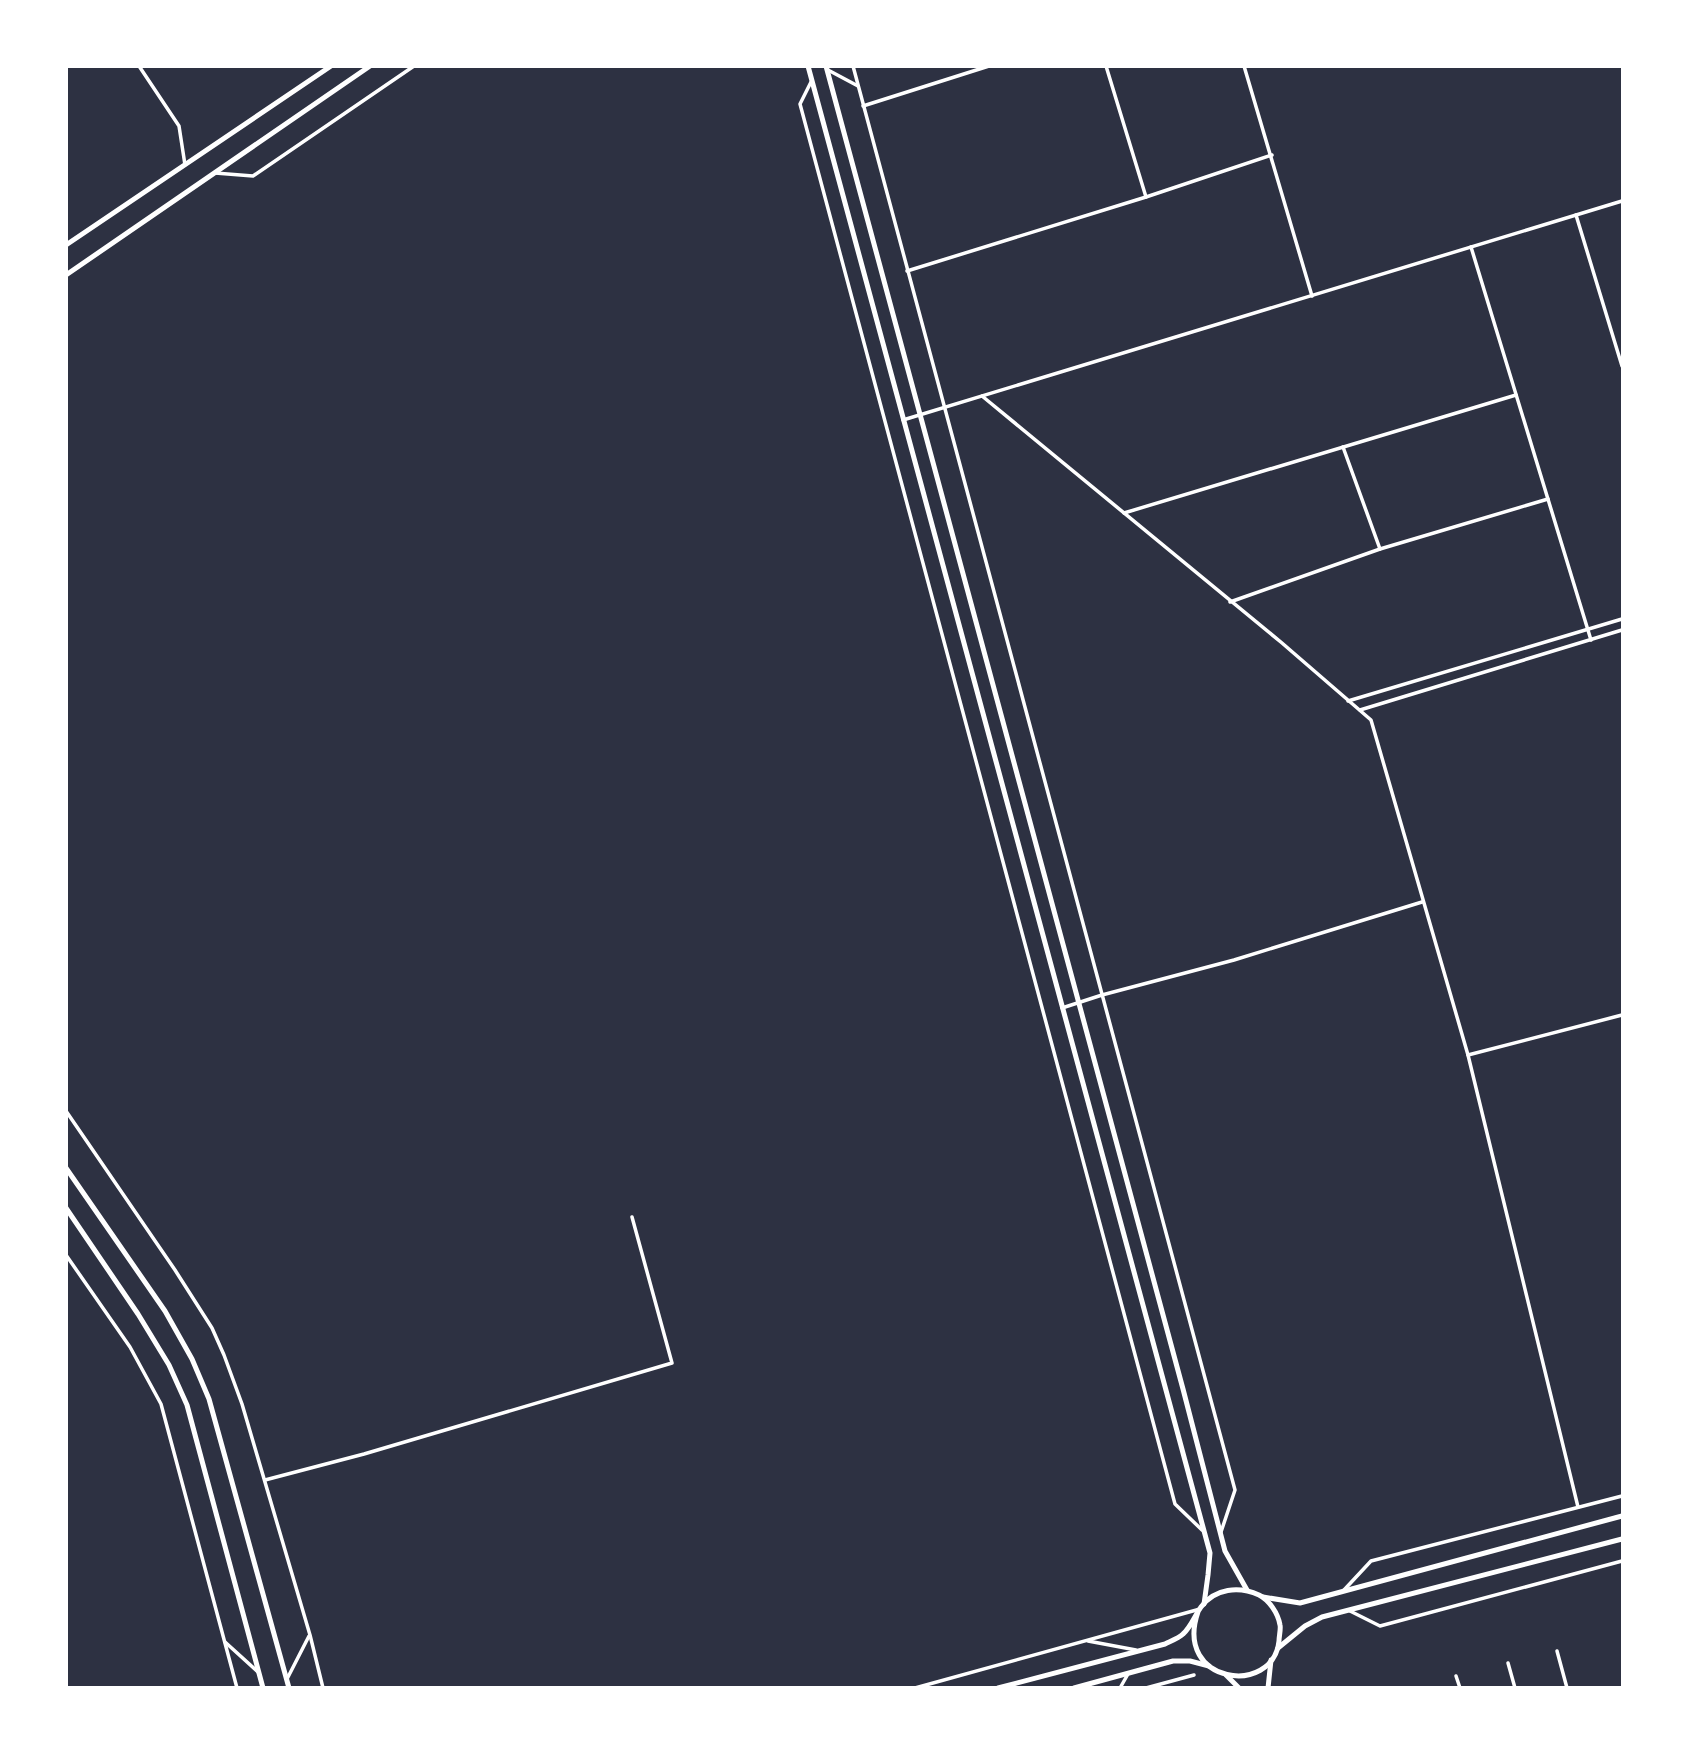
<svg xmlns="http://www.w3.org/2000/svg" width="1689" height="1754" font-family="Bitter,serif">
<rect width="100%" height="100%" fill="#2d3142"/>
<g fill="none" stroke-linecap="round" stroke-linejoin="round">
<g stroke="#fff" stroke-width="3.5">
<polyline points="139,66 179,126 185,165"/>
<polyline points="853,66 1235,1490 1221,1532"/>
<polyline points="1106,66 1146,197"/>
<polyline points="1244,66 1312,296"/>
<polyline points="828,70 858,86"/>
<polyline points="811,82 800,104 1175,1504 1202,1530"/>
<polyline points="863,106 989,66"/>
<polyline points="215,173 253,176 414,66"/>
<polyline points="1576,215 1622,366"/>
<polyline points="1471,247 1591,640"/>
<polyline points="907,271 1146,197 1272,155"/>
<polyline points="982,396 1282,643 1371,720 1468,1055 1578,1507"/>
<polyline points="903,420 1622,201"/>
<polyline points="1343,447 1380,549"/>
<polyline points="1124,513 1516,395"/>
<polyline points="1230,602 1380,549 1548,499"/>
<polyline points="1348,701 1622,619"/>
<polyline points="1360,710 1622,630"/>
<polyline points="1062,1008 1102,995 1234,960 1422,902"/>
<polyline points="1468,1055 1622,1015"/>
<polyline points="66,1111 175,1270 212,1328 224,1355 242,1404 310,1635 323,1688"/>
<polyline points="66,1255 130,1347 161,1404 237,1688"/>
<polyline points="265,1480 364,1454 672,1363 632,1217"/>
<polyline points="1344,1590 1371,1561 1622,1496"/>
<polyline points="1350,1611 1380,1626 1622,1561"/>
<polyline points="1088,1641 1136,1650"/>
<polyline points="225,1642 258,1672"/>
<polyline points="1557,1651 1567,1688"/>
<polyline points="1508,1663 1515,1688"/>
<polyline points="1456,1676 1460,1688"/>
<polyline points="287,1679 309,1636"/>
<polyline points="915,1688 1200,1609"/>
<polyline points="1120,1688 1128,1674"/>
<polyline points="1146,1688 1194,1675"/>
</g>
<g stroke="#fff" stroke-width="5">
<polyline points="808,66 1210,1553 1208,1575 1204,1604"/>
<polyline points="826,66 1183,1389 1225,1551 1247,1590"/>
<polyline points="66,1168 165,1311 192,1359 209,1399 289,1688"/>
<polyline points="66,1208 138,1314 169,1365 187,1405 263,1688"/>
<polyline points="1263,1597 1300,1603 1622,1516"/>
<polyline points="1278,1648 1305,1626 1322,1617 1622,1539"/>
<polyline points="1226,1675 1239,1688"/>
<path d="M998 1688 1165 1644C1171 1641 1179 1638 1183 1634 1191 1627 1195 1615 1201 1607 1215 1588 1239 1586 1259 1595 1269 1600 1278 1613 1280 1625 1281 1629 1279 1636 1279 1641 1273 1697 1173 1684 1198 1612"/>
<polyline points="1074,1688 1173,1661 1190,1661 1209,1666"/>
<polyline points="1268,1688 1271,1660"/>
</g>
<g stroke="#fff" stroke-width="5">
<polyline points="66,245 331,66"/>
<polyline points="66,275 370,66"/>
</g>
</g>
<rect width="1689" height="1754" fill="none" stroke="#ffffff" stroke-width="136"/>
</svg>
